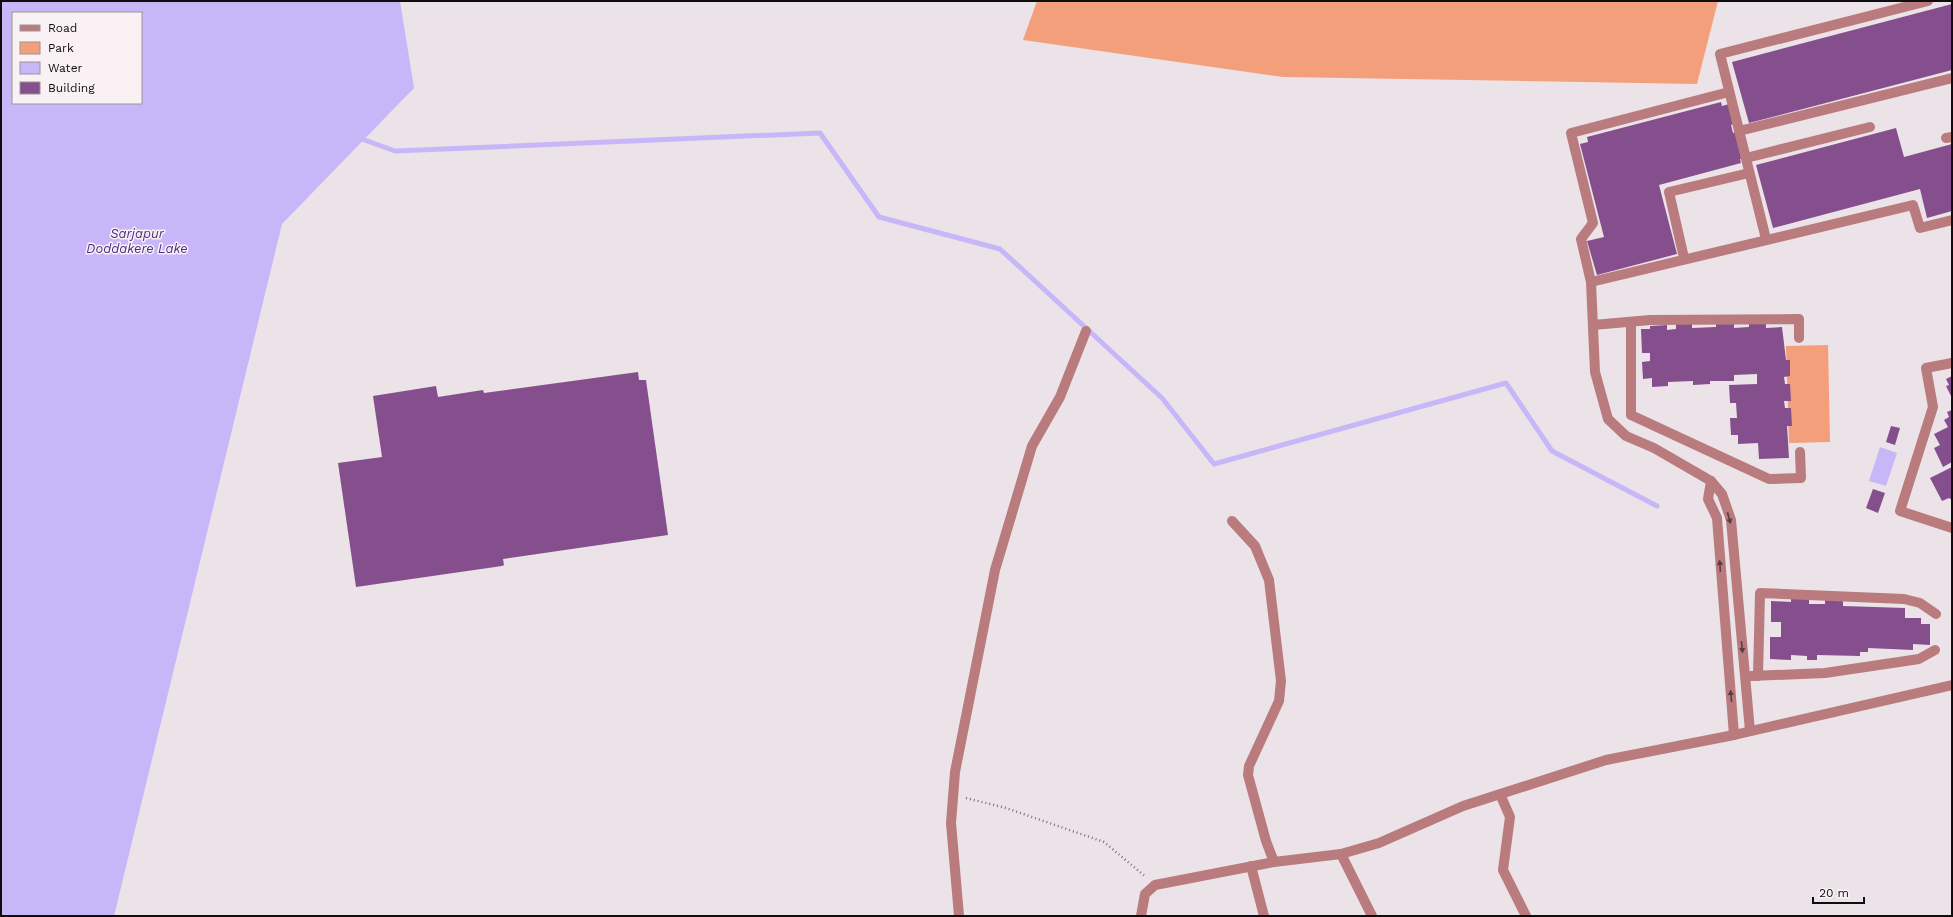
<svg xmlns="http://www.w3.org/2000/svg" width="1953" height="917" font-family="'Work Sans',sans-serif">
<rect width="100%" height="100%" fill="#ebe3e7"/>
<g fill="#f49f7b">
<polygon points="1037,1 1718,1 1697,84 1283,77 1023,40"/>
<polygon points="1828,345 1830,442 1789,443 1786,346"/>
</g>
<g fill="#c7b7f8" fill-rule="evenodd">
<path d="M1 1H400L414 88 282 224 114 916H1ZM13 13H141V103H13Z"/>
<polygon points="1880,447 1897,453 1886,486 1869,481"/>
</g>
<g fill="none" stroke-linecap="round" stroke-linejoin="round">
<polyline stroke="#c7b7f8" stroke-width="5" points="359,138 395,151 820,133 879,217 1000,249 1162,398 1214,464 1506,383 1552,451 1657,506"/>
</g>
<g fill="#854f8d">
<polygon points="1952,4 1952,70 1749,123 1732,62"/>
<polygon points="1721,102 1722,106 1729,104 1734,124 1731,125 1733,133 1737,132 1744,158 1740,159 1741,163 1659,185 1677,254 1597,275 1587,241 1604,237 1580,144 1588,142 1587,137"/>
<polygon points="1896,128 1904,157 1952,144 1952,211 1927,218 1920,189 1773,228 1756,165"/>
<polygon points="1734,321 1734,328 1749,327 1749,324 1766,323 1766,328 1782,327 1786,360 1790,360 1790,376 1784,377 1785,384 1790,384 1791,401 1784,401 1785,408 1791,408 1792,426 1787,426 1789,458 1759,459 1758,443 1738,444 1738,435 1731,435 1730,418 1737,418 1736,403 1730,403 1729,385 1757,384 1757,374 1734,375 1734,381 1710,381 1710,384 1693,385 1693,381 1668,382 1668,386 1652,387 1652,378 1643,379 1642,362 1650,361 1650,353 1642,353 1641,329 1650,329 1650,326 1667,325 1667,330 1676,329 1676,324 1692,324 1692,328 1716,327 1716,322"/>
<polygon points="638,372 639,380 646,380 668,535 503,559 504,565 502,566 356,587 338,463 382,457 373,396 436,386 438,397 483,390 484,393"/>
<polygon points="1952,376 1952,398 1946,386 1949,385 1946,379"/>
<polygon points="1952,410 1952,462 1943,467 1934,448 1940,445 1934,434 1948,427 1944,420 1949,417 1947,412"/>
<polygon points="1891,426 1900,428 1895,445 1886,442"/>
<polygon points="1952,467 1952,500 1949,498 1942,501 1930,478"/>
<polygon points="1873,489 1885,493 1878,513 1866,508"/>
<polygon points="1791,598 1809,598 1809,604 1825,604 1825,599 1843,599 1843,606 1905,608 1905,618 1921,618 1921,624 1930,624 1930,645 1913,644 1913,650 1868,648 1868,652 1860,652 1860,656 1817,655 1817,660 1807,660 1807,656 1791,655 1791,660 1770,659 1770,637 1781,637 1781,622 1771,622 1771,601 1791,602"/>
</g>
<g fill="none" stroke-linecap="round" stroke-linejoin="round">
<polyline stroke="#777274" stroke-width="2.5" stroke-dasharray="1 3" stroke-linecap="butt" points="966,798 1006,808 1104,842 1146,877"/>
<g stroke="#b97b7e" stroke-width="10">
<polyline points="1739,131 1952,78"/>
<polyline points="1946,138 1952,137"/>
<polyline points="1746,158 1870,127"/>
<polyline points="1766,239 1720,54 1928,1"/>
<polyline points="1684,258 1669,192 1749,173"/>
<polyline points="1591,282 1913,205 1920,228 1952,220"/>
<polyline points="1631,322 1631,415 1769,479 1801,478 1800,452"/>
<polyline points="1593,325 1650,320 1799,319 1799,338"/>
<polyline points="1952,363 1926,368 1933,407 1900,511 1952,528"/>
<polyline points="1711,481 1654,448 1626,436 1608,419 1595,372 1591,282 1581,239 1593,223 1571,133 1729,92"/>
<polyline points="1232,521 1255,546 1269,580 1281,681 1279,701 1249,766 1248,775 1266,841 1274,862"/>
<polyline points="1751,676 1825,673 1919,659 1935,650"/>
<polyline points="1758,676 1760,593 1904,599 1920,603 1936,614"/>
<polyline points="1734,735 1717,518 1708,499 1711,481 1722,494 1731,520 1750,731"/>
<polyline points="1500,794 1510,817 1503,870 1526,916"/>
<polyline points="1341,854 1372,916"/>
<polyline points="1251,866 1264,916"/>
<polyline points="959,916 951,823 955,772 995,570 1032,446 1060,397 1086,331"/>
<polyline points="1141,916 1145,894 1155,885 1274,862 1341,854 1379,843 1463,806 1606,760 1734,735 1952,685"/>
</g>
</g>
<defs><path id="oneway-solid" d="M-6-.8H1V-3.2L6.5 0L1 3.2V.8H-6Z"/></defs>
<g fill="#5b3e40">
<use href="#oneway-solid" transform="translate(1729 518) rotate(75)"/>
<use href="#oneway-solid" transform="translate(1720 566) rotate(-94)"/>
<use href="#oneway-solid" transform="translate(1742 647) rotate(84)"/>
<use href="#oneway-solid" transform="translate(1731 696) rotate(-95)"/>
</g>
<g text-anchor="middle" stroke-width="3" stroke-linejoin="round" paint-order="stroke">
<g font-size="13" font-style="italic" fill="#4d2c86" stroke="#f9f1f4">
<text x="137" y="238">Sarjapur<tspan x="137" dy="15">Doddakere Lake</tspan></text>
</g>
</g>
<rect width="1953" height="917" fill="none" stroke="#0f0d0e" stroke-width="4"/>
<rect x="12" y="12" width="130" height="92" fill="#f9f1f4" stroke="#9b9698"/>
<rect x="20" y="25" width="20" height="6" fill="#b97b7e" stroke="#9b9698"/>
<text x="48" y="32" font-size="12" fill="#0f0d0e">Road</text>
<rect x="20" y="42" width="20" height="12" fill="#f49f7b" stroke="#9b9698"/>
<text x="48" y="52" font-size="12" fill="#0f0d0e">Park</text>
<rect x="20" y="62" width="20" height="12" fill="#c7b7f8" stroke="#9b9698"/>
<text x="48" y="72" font-size="12" fill="#0f0d0e">Water</text>
<rect x="20" y="82" width="20" height="12" fill="#854f8d" stroke="#9b9698"/>
<text x="48" y="92" font-size="12" fill="#0f0d0e">Building</text>
<path d="M1813 897v6h51v-6" fill="none" stroke="#0f0d0e" stroke-width="2"/>
<text x="1819" y="897" font-size="12" fill="#0f0d0e" stroke="#f9f1f4" stroke-width="3" paint-order="stroke">20 m</text>
</svg>
